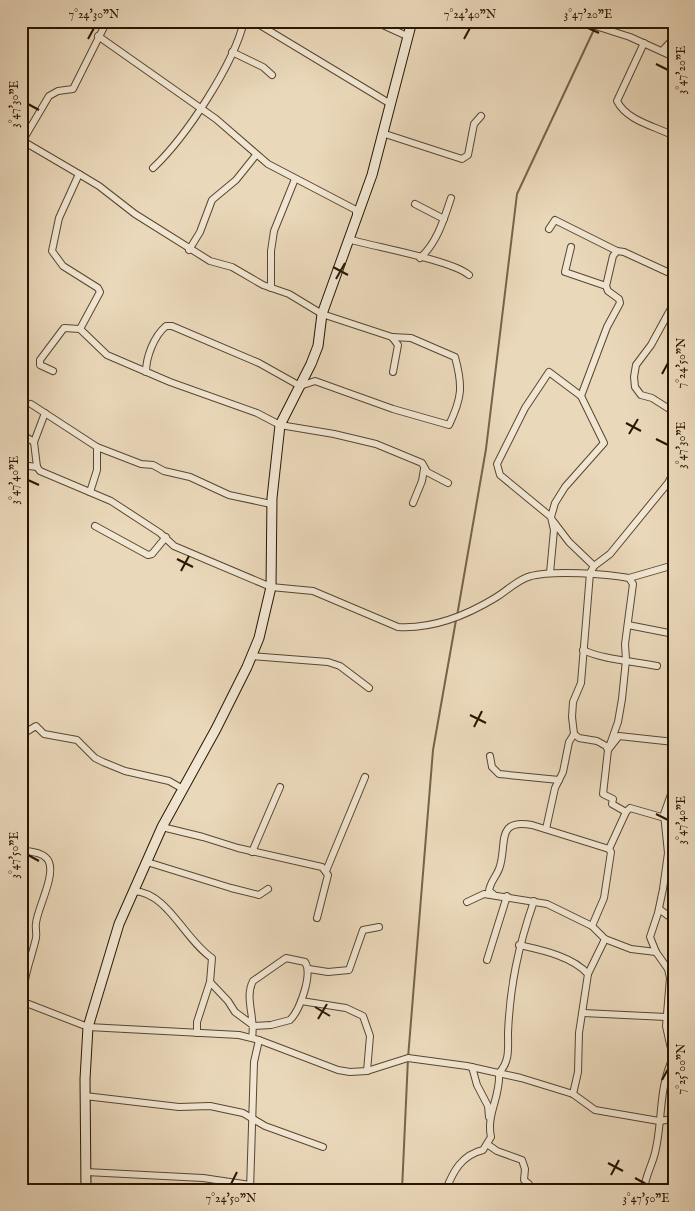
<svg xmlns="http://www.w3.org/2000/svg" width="695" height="1211" font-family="'IM FELL English',serif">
<rect width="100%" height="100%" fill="#ead8ba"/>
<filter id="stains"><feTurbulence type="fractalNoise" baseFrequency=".004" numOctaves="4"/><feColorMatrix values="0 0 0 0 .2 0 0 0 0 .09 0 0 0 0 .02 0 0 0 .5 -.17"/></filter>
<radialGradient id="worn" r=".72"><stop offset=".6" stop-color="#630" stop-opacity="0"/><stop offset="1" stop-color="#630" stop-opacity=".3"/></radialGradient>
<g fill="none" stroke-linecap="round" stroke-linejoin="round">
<g stroke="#75634b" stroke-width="2">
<polyline points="457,616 486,449 517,194 598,21"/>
<polyline points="402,1190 408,1058 433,750 456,620"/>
</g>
<g stroke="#584630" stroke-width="8">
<g id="street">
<polyline points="253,21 389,103"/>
<polyline points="374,21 407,36"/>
<polyline points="580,21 630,37 674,57"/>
<polyline points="98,36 216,119 268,164 356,210 356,217"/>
<path d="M644 43 617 101C627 121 655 126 674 136"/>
<polyline points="662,51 674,38"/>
<polyline points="232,52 263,67 272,75"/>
<polyline points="382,133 462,159 468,155 474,124 481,116"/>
<polyline points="21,140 79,174"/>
<polyline points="23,140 49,96 58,91 73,89 107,21"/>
<path d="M153 168C186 137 234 64 244 21"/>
<polyline points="415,204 444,219"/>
<polyline points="549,229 555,220 617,251 624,252 674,275"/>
<path d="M348 239C375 247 451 260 469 275"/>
<polyline points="571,247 565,272 606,286 608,291 619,299 620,303 607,327 581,396"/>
<polyline points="189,250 200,232 212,200 236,180 256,155"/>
<path d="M420 258C437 243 444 219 451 198"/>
<polyline points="606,286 613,256 617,251"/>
<polyline points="271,288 271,251 274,231 295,179"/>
<polyline points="674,303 651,345 636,365 634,377 635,387 641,395 652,398 674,412"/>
<polyline points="80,329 100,292 98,288 63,266 52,251 59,218 79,174 99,186 135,214 210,261 232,267 263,285 289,294 322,314 392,337 398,345 393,372"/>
<polyline points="53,371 40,365 40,360 64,328 80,329 107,355 170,382 257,413 280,425 334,434 376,444 422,463 427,472 448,483"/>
<path d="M146 372C146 357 154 336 166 326H172L259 363 300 386 315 381 393 409 449 425C462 398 463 386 455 357L411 338 392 337"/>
<polyline points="31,404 97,447"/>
<path d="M21 434 34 442 37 467 40 471 111 501 160 533 174 546 271 587 313 591 398 627C432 629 467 615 495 598 507 591 518 579 531 576 554 570 607 574 629 578L633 584 625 644 626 660 622 699 618 722 608 750 619 736 674 742"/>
<polyline points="34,442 45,413"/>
<polyline points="21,465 37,467"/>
<polyline points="90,492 97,470 97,447 141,464 153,465 164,471 190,477 229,495 271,504"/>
<polyline points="413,503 422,481 424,469"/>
<polyline points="553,521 569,542 594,566"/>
<polyline points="95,526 148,555 152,554 166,537"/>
<polyline points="550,573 554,530 551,517 555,503 565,487 604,443 581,396 549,372 525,408 497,464 500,475 551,517"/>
<polyline points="629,578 674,565"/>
<polyline points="628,625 674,634"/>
<path d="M583 650C604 660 634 661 657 666"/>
<polyline points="252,656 328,662 340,666 369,688"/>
<polyline points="21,735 36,726 44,734 77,740 95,758 103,762 125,771 169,781 183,789"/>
<polyline points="490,756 492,767 499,774 559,780"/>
<polyline points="626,812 612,804 613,799 603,794 608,750 606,746 597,741 579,738 574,734 572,717 573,702 581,683 590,573 594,566 610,554 668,483 674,472"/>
<polyline points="162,827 203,837 238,848 322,867 328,875 317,918"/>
<polyline points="546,829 555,788 563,772 569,742 574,734"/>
<path d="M21 850C30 852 45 852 49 862 55 877 38 907 36 923 35 928 37 933 36 938 31 961 21 979 25 1003"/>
<polyline points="252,852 280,787"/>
<polyline points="147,862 231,888 259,895 268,889"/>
<polyline points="326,871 365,777"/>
<path d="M134 891C168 893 184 939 212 958L210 982"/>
<path d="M493 894 489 891C490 882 496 877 499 869 508 846 494 818 532 825L609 849"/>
<polyline points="467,902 484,894 547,904 592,926 605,939 631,949 656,952"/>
<polyline points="659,909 674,920"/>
<polyline points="592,926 604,898 611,852 609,849 626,812 630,808 665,818"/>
<path d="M519 945C541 950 572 956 588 974L579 1033 578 1072 573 1094"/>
<polyline points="487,960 507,896"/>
<polyline points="309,969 328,972 349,970 363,930 379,927"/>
<polyline points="588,974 605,939"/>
<polyline points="21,1001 88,1027 239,1035 259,1040 338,1070 350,1072 367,1071 408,1058 467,1066 521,1078 573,1094 595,1110 659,1121 674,1119"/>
<polyline points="301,1001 346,1008 363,1016 370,1036 367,1071"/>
<polyline points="583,1013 666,1017"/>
<path d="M197 1033V1022L210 982 228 1001 235 1012 254 1026 271 1025 290 1020C300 1010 313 974 305 962L286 958 253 981C244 998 256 1019 252 1037"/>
<polyline points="472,1067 477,1085 488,1106 489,1117"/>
<polyline points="85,1096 179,1107 210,1106 243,1113 265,1126 323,1147"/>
<polyline points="487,1144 497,1151 522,1160 525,1169 524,1180 529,1184 529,1190"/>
<polyline points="86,1172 203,1178 250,1185"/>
<polyline points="250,1190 254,1062 259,1040"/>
<path d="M446 1190C453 1171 462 1155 483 1150L491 1137C486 1114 501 1096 499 1073 510 1061 508 1049 508 1033 510 986 518 947 534 901"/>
<path d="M644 1190C645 1177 652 1165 655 1153 663 1121 658 1089 673 1058L666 1026 670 978 668 969 656 952 650 937 658 913 663 889 668 853 664 814 674 786"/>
</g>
</g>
<g stroke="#281602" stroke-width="11">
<polyline id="secondary" points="86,1190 85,1079 88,1027 119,924 162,827 216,729 247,667 259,638 271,587 272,498 280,425 311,364 318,346 322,314 372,175 412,21"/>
</g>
<use href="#street" stroke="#f1e6d2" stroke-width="6"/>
<use href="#secondary" stroke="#f1e6d2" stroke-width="9"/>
</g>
<path fill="none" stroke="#281602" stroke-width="2" d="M588 28 599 33M88 39 94 28M464 39 470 28M656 64 668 70M28 104 39 110M333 267 348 275M336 279 345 263M662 374 668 363M626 423 641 431M629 434 638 419M656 439 668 445M28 480 39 485M177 559 193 567M181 571 189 556M470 715 486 723M474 727 482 711M656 814 668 820M28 855 39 861M315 1007 330 1016M318 1019 327 1004M662 1080 668 1069M608 1163 623 1171M611 1175 619 1160M635 1178 646 1184M231 1184 237 1172"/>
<rect width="695" height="1211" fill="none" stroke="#ead8ba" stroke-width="55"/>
<rect x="28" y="28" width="640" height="1156" fill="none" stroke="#281602" stroke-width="2"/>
<g font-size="12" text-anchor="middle" fill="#281602">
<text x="94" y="18">7°24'30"N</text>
<text x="470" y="18">7°24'40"N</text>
<text x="588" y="18">3°47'20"E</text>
<text transform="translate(681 70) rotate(-90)" y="4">3°47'20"E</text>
<text transform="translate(14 104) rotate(-90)" y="4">3°47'30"E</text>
<text transform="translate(681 363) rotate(-90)" y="4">7°24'50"N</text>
<text transform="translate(681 445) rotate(-90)" y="4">3°47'30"E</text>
<text transform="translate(14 480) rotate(-90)" y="4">3°47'40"E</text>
<text transform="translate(681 820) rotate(-90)" y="4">3°47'40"E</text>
<text transform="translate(14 855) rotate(-90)" y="4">3°47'50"E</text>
<text transform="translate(681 1069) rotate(-90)" y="4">7°25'00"N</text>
<text x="231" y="1202">7°24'50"N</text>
<text x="646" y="1202">3°47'50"E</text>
</g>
<rect width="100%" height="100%" filter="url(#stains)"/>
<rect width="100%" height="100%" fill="url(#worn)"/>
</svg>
